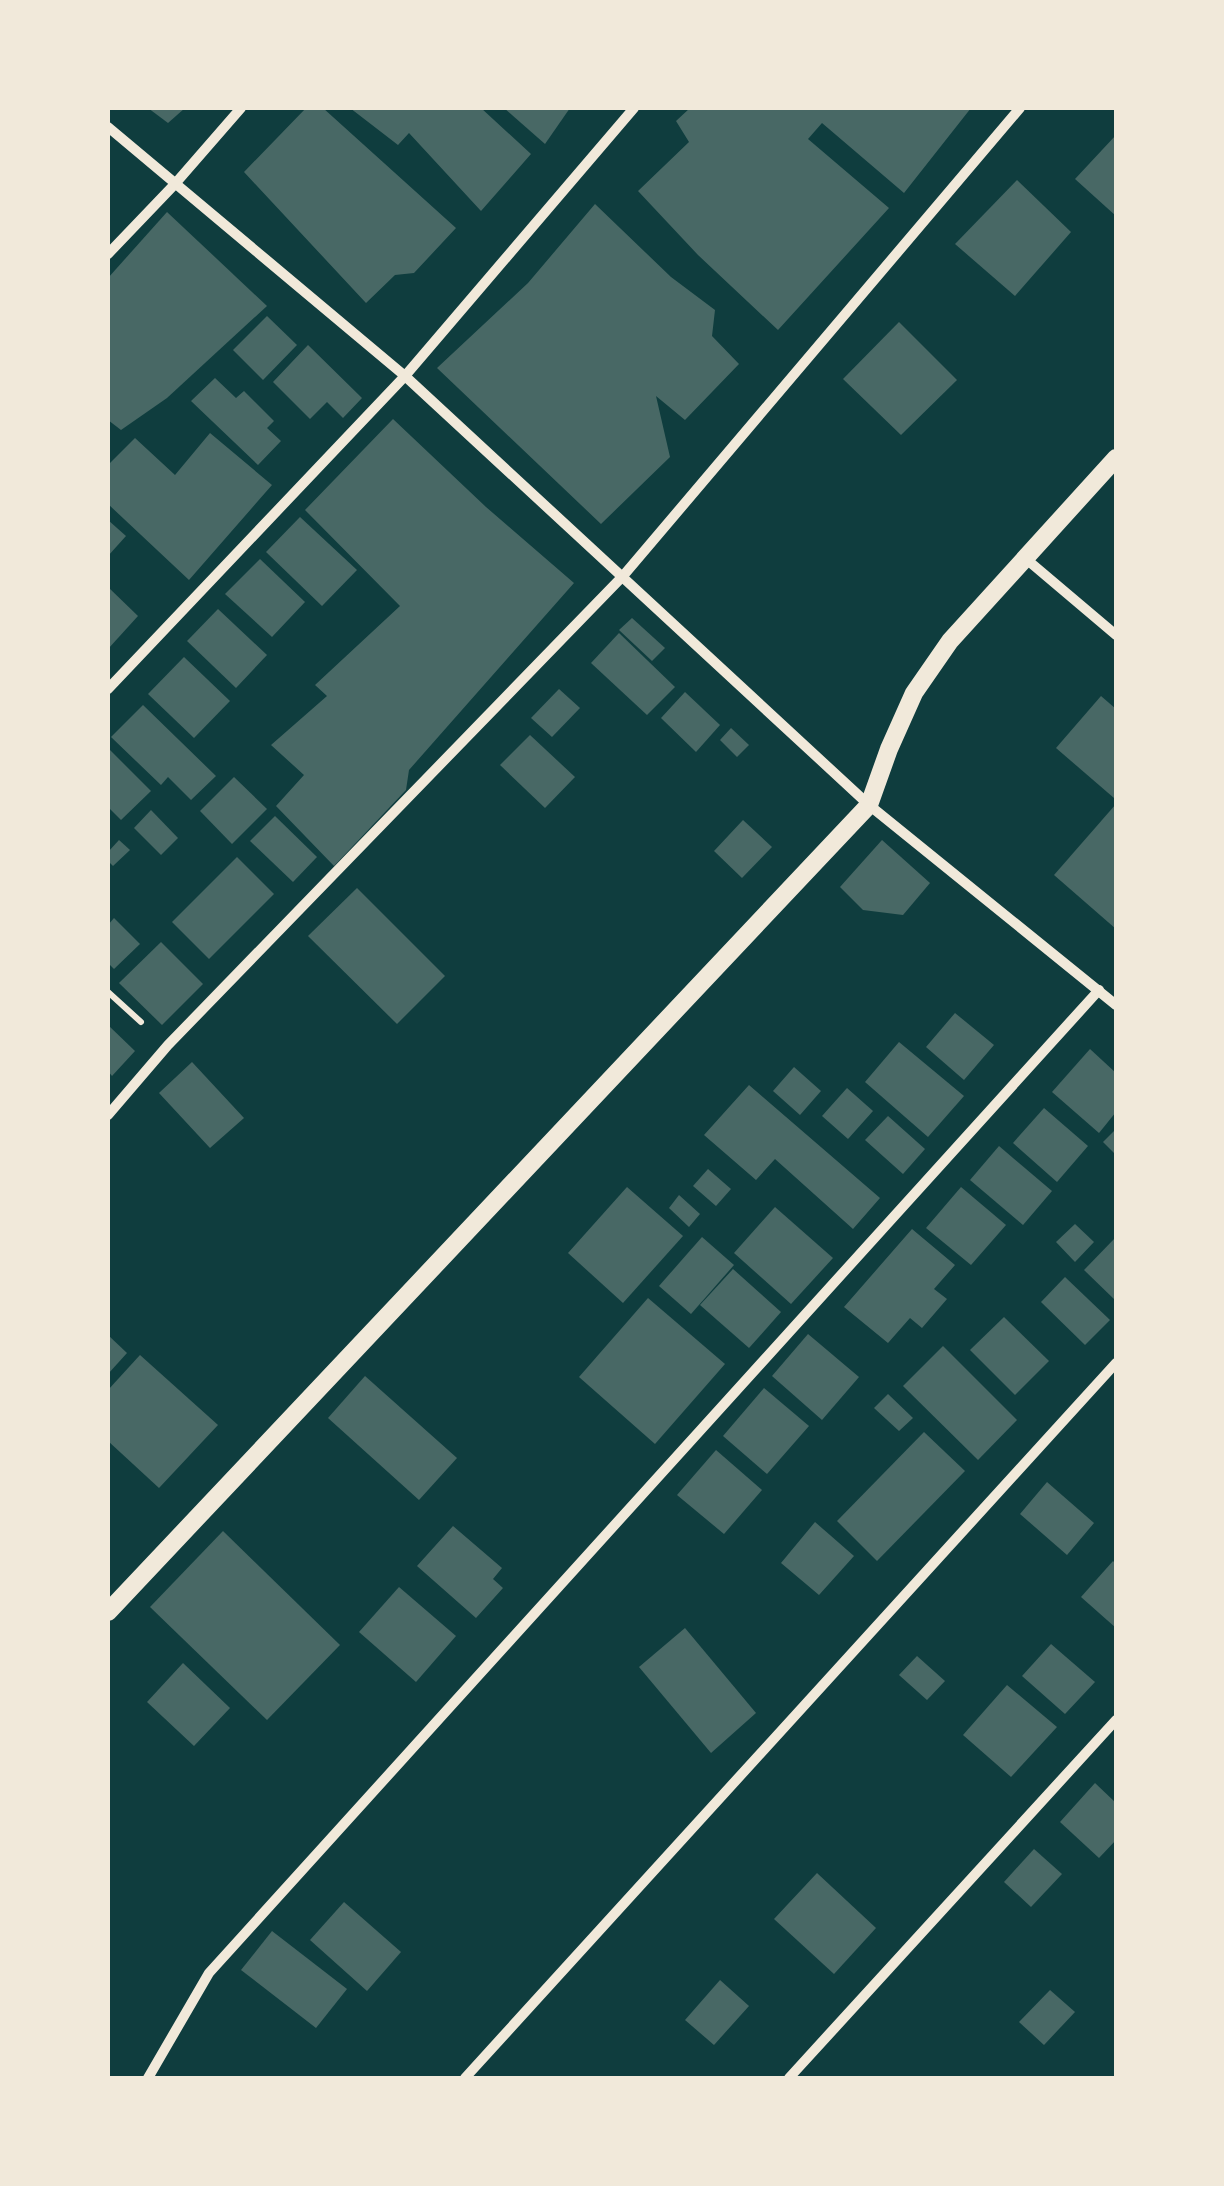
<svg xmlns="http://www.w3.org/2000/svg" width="1224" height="2186" font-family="Jost,sans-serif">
<rect width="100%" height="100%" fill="#0f3d3e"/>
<g fill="#486865">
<polygon points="148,108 185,108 168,123"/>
<polygon points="306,108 323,108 456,228 414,273 395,275 366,303 244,172"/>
<polygon points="350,108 481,108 531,154 481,211 409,133 398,145"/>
<polygon points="504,108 570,108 545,144"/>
<polygon points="690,108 971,108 904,193 822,123 808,139 889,208 778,330 698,255 638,191 689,142 676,121"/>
<polygon points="1116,135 1116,216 1075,179"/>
<polygon points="1017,180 1071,232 1015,296 955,244"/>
<polygon points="595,204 671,277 715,310 712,336 739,364 685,420 656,396 670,457 601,524 437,368 528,283"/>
<polygon points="167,212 267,306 167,398 121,430 108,420 108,278"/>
<polygon points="267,316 297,345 263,380 233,350"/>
<polygon points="899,322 957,380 901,435 843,379"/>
<polygon points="308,345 362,398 343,418 327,402 310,419 273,382"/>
<polygon points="215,378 236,398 244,391 274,421 267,428 281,441 258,465 191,401"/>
<polygon points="393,419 486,507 574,583 409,770 406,790 334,866 276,806 304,775 271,745 327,696 315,685 400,606 305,510"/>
<polygon points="210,433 272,485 189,580 108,504 108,465 135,438 175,475"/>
<polygon points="300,517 357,570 322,606 266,552"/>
<polygon points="108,520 126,536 108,556"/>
<polygon points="260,559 305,602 272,637 225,594"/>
<polygon points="108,587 138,616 108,649"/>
<polygon points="218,609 267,655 236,688 187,641"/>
<polygon points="632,618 665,648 652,661 619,630"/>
<polygon points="619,633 675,687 647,715 591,663"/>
<polygon points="184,657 230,701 194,738 148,694"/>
<polygon points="559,689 580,708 552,737 531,718"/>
<polygon points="685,692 720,725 696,752 661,718"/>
<polygon points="1101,696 1116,709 1116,794 1114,798 1056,748"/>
<polygon points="143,705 216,776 191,800 168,777 161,785 111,737"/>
<polygon points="731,728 749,745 737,757 720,740"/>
<polygon points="530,735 575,777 545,808 500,765"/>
<polygon points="108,748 151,791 121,820 108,807"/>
<polygon points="234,777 267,809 232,844 200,811"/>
<polygon points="1116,804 1116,929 1054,875"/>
<polygon points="151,810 178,838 161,855 134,828"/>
<polygon points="275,816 317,857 293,882 250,841"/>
<polygon points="743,820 772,847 742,878 714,851"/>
<polygon points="119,840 130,850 113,866 108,861 108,852"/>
<polygon points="882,840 930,883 903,915 863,910 840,887"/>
<polygon points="237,857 274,894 209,959 172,922"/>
<polygon points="357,888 445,976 397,1024 308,936"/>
<polygon points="114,918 140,944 114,969 108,963 108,925"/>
<polygon points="161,942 203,984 162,1025 119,983"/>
<polygon points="955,1013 994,1045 964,1080 926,1047"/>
<polygon points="108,1025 135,1051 112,1076 108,1071"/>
<polygon points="899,1042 964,1096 928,1137 865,1082"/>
<polygon points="1090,1049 1116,1073 1116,1112 1099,1133 1052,1092"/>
<polygon points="192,1062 244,1118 210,1148 159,1093"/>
<polygon points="794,1067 821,1091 800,1115 773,1091"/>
<polygon points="749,1085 880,1198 853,1229 775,1159 756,1180 704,1135"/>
<polygon points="847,1088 873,1111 848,1139 822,1116"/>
<polygon points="1044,1108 1088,1146 1057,1182 1013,1143"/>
<polygon points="888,1116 925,1149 903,1174 865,1140"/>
<polygon points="1116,1129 1116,1155 1103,1142"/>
<polygon points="999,1146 1052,1191 1023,1225 970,1180"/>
<polygon points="708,1169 731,1189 716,1206 693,1186"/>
<polygon points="627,1187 683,1236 623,1303 568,1253"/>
<polygon points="961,1187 1006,1225 971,1265 926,1228"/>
<polygon points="679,1195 700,1214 689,1227 669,1208"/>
<polygon points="775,1207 833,1258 791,1304 734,1253"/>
<polygon points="1075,1224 1094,1242 1075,1262 1056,1242"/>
<polygon points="912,1229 955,1265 934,1289 947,1299 922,1328 910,1318 888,1343 844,1307"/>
<polygon points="702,1237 734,1265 691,1314 659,1286"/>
<polygon points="1116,1237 1116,1301 1084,1270"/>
<polygon points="733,1269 781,1312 749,1348 700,1305"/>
<polygon points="1065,1277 1110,1320 1085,1345 1041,1302"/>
<polygon points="648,1298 725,1364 655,1444 579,1377"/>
<polygon points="1004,1317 1049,1361 1015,1395 970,1350"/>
<polygon points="808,1334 859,1377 822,1420 772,1376"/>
<polygon points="108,1335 127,1353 108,1374"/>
<polygon points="943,1346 1017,1420 978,1460 903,1386"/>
<polygon points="140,1355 218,1425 159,1488 108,1441 108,1390"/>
<polygon points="365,1376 457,1458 419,1500 328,1418"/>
<polygon points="764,1388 809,1426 767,1474 723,1436"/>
<polygon points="888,1394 913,1418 899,1431 874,1408"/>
<polygon points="924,1432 965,1471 877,1561 837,1521"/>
<polygon points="716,1450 762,1490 724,1534 677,1495"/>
<polygon points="1047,1482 1094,1523 1067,1555 1020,1514"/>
<polygon points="815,1522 854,1556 819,1595 781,1563"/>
<polygon points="453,1526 502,1568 493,1579 503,1588 476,1618 417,1566"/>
<polygon points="223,1531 340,1645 267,1720 150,1607"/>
<polygon points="1113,1561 1116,1564 1116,1628 1081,1597"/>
<polygon points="399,1587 456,1636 416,1682 359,1632"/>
<polygon points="685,1628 756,1713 711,1753 639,1667"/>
<polygon points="1051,1644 1095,1682 1065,1714 1022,1676"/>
<polygon points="917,1656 945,1681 927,1700 899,1675"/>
<polygon points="183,1663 230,1708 194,1746 147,1702"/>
<polygon points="1007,1685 1057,1727 1011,1777 963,1735"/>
<polygon points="1095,1783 1116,1803 1116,1840 1099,1858 1060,1822"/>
<polygon points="1034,1849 1062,1874 1031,1907 1004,1882"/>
<polygon points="817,1873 876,1928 834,1974 774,1919"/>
<polygon points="344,1902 401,1952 367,1991 310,1940"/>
<polygon points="272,1931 347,1989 316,2028 241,1970"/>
<polygon points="720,1980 749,2006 714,2045 685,2020"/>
<polygon points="1050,1990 1075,2012 1044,2045 1019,2022"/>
</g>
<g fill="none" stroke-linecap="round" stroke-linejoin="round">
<polyline stroke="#f1e9da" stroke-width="6" points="108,992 141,1022"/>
<g stroke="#f1e9da" stroke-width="10">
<polyline points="108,127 405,376 869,805 1116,1005"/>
<polyline points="108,254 174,185 241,108"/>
<polyline points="1025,558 1116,635"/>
<polyline points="108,689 405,376 634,108"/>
<polyline points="108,1115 168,1045 623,576 1020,108"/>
<polyline points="148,2078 209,1973 1099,990"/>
<polyline points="465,2078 1116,1363"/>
<polyline points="789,2078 1116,1720"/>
</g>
<polyline stroke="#f1e9da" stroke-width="18" points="108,1612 869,805 889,749 914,693 950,641 1116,458"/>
</g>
<rect width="1224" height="2186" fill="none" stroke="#f1e9da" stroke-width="220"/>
</svg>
